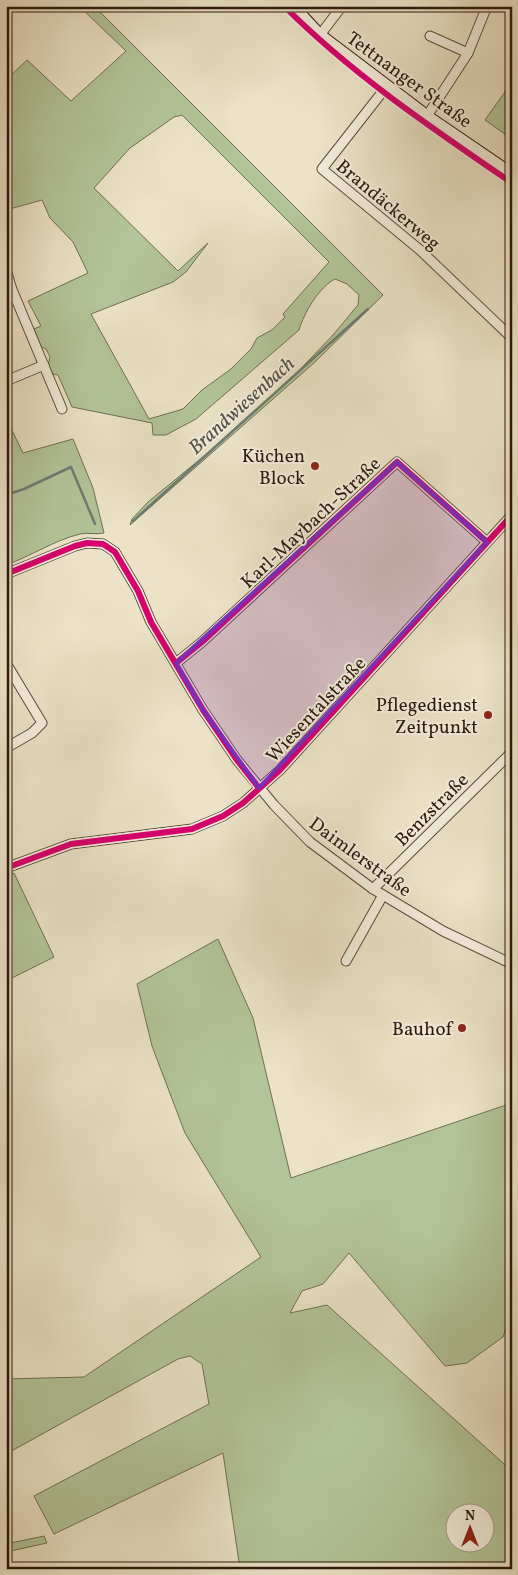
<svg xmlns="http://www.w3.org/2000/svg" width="518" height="1575" font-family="Vollkorn,serif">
<rect width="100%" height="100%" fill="#ebe2c7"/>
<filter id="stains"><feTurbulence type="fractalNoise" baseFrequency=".004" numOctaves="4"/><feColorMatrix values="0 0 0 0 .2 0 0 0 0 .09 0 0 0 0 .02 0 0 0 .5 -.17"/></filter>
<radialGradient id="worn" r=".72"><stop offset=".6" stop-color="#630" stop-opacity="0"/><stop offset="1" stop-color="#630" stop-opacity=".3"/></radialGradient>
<g fill="#b2c499" stroke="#706e53" fill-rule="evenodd">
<path d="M83 6H94L383 295 315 362 130 525 132 519 148 502 226 438 291 379 333 335 358 305 359 295 347 284 335 279C319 287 304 313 299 330L196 419 166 435H153L152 423 72 407 58 375 53 374 48 365 50 357 46 349 41 347 34 329 41 326 28 301 88 273 73 242 50 218 42 200 6 210V80L27 60 71 101 126 51 81 8ZM182 115 329 262 283 314 285 317 272 330 257 338 251 349 231 369 202 390 183 409 149 419 91 314 173 282 186 272 208 243 178 271 94 188 130 148 174 117Z"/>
<polygon points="512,82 512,139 485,120"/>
<path d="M7 420 23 453 73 439 93 488 104 533C96 535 88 532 80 534 55 540 31 556 6 565Z"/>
<polygon points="14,873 54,957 6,981 6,877"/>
<path d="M218 939 253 1018 291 1178 512 1103V1312L503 1337 467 1363 445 1366 349 1253 323 1284 302 1291 290 1313 327 1305 512 1471V1569H240L223 1453 54 1534 34 1496 209 1404 202 1364 190 1356 178 1359 6 1454V1379L84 1377 261 1257 185 1133 152 1046 137 984ZM456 1512H486V1542H456Z"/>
<polygon points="44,1536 47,1543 6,1552 6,1544"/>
</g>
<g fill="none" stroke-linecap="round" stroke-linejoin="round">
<g stroke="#6e7c72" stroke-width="2.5">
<polyline points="6,495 24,489 71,467 95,524"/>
<polyline points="133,521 368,309"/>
</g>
<g stroke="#5d4a3c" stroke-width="11">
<g id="street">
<polyline points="320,35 342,6"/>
<polyline points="430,36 468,53"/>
<polyline points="387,86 322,169 420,250 512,338"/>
<polyline points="427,116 468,53 487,6"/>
<polyline points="6,269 11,287 6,290"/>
<polyline points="11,287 62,409"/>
<polyline points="6,381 44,365"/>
<polyline points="6,574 75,546 87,543 103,544 115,552 138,591 151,622 203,710 237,760 274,805 310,842 373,889 443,931 512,964"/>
<polyline points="6,663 42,723 32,733 6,748"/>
<polyline points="176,663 202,642 397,462 487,542"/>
<polyline points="6,868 71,844 192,829 223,816 243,803 280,770 512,515"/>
<polyline points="373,889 512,752"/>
<polyline points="346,961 383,895"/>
</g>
</g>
<g stroke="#2e180d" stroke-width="13">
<polyline id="secondary" points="293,6 320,35 427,116 512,174"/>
</g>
<use href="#street" stroke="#f2ecdb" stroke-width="9"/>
<use href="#secondary" stroke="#f2ecdb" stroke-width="11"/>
<g stroke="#f2ecdb" stroke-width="9">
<g id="cycleway">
<path d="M284 6C353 75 432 128 512 183"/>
<polyline points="6,574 75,546 87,543 103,544 115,552 138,591 151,622 203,710 237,760 259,788"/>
<polyline points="176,663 202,642 397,462 487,542"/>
<polyline points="6,868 71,844 192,829 223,816 243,803 280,770 512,515"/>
</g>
</g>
<use href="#cycleway" stroke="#d6006c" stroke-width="6"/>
</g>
<path fill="#7b2cbf" fill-opacity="0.2" stroke="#7b2cbf" stroke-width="4" stroke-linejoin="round" d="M397 462 487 542 259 788 203 710 176 663Z"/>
<g fill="#8f2418" stroke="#f2ecdb" stroke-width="2">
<circle cx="315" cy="466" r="5"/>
<circle cx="488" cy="715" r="5"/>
<circle cx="462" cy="1028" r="5"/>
</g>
<g text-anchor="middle" stroke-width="4" stroke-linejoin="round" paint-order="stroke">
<g font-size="19" fill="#2e180d" stroke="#f2ecdb">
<text transform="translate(410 79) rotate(36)" y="7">Tettnanger Straße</text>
<text transform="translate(389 204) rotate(40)" y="7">Brandäckerweg</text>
<text transform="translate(310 522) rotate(-43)" y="7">Karl-Maybach-Straße</text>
<text transform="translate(315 709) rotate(-47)" y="7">Wiesentalstraße</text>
<text transform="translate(431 809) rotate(-45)" y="7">Benzstraße</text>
<text transform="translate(361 856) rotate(36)" y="7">Daimlerstraße</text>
</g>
<g font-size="19" fill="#2e180d" stroke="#f2ecdb" text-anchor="end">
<text x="305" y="462">Küchen<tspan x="305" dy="22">Block</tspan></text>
<text x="478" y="711">Pflegedienst<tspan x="478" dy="22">Zeitpunkt</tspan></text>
<text x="452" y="1035">Bauhof</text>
</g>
<g font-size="20" font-style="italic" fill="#535248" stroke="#f2ecdb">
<text transform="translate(241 405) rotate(-42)" y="7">Brandwiesenbach</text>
</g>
</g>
<rect width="518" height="1575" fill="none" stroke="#ebe2c7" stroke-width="25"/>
<rect x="8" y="8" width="503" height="1560" fill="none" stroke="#2e180d" stroke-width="2.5"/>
<rect x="12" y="12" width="493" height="1550" fill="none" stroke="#2e180d"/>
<g transform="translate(470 1528)"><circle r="24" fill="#f2ecdb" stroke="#a49789"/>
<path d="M0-4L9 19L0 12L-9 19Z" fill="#8f2418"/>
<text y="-8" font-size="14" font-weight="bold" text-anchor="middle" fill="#2e180d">N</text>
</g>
<rect width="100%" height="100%" filter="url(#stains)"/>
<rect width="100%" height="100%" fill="url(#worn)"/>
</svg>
